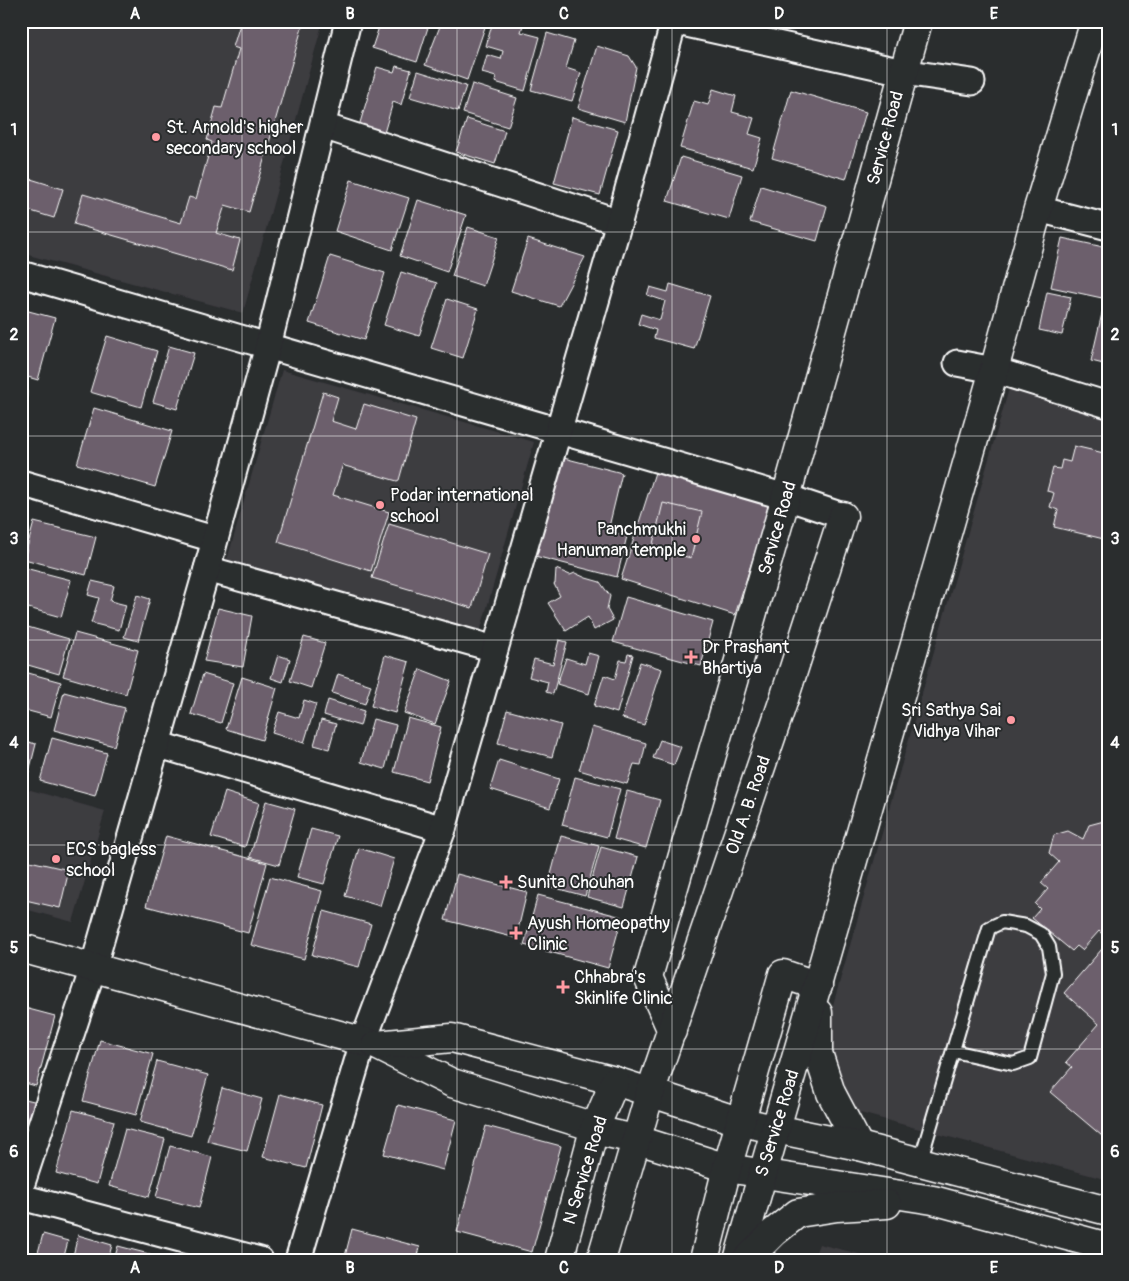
<svg xmlns="http://www.w3.org/2000/svg" width="1129" height="1281" font-family="Pangolin,sans-serif">
<rect width="100%" height="100%" fill="#2a2d2e"/>
<filter id="ink" filterUnits="userSpaceOnUse"><feTurbulence type="fractalNoise" baseFrequency=".02" numOctaves="2"/><feDisplacementMap in="SourceGraphic" scale="10" xChannelSelector="R" yChannelSelector="G"/><feConvolveMatrix kernelMatrix="1 2 1 2 8 2 1 2 1" color-interpolation-filters="sRGB"/></filter>
<g filter="url(#ink)">
<g fill="#3e3c41">
<polygon points="21,21 323,21 243,313 21,253"/>
<polygon points="282,370 534,442 478,639 225,567"/>
<polygon points="1012,378 1108,408 1108,1180 853,1111 825,1033"/>
<polygon points="27,789 105,811 73,922 21,908 21,811"/>
<polygon points="819,1244 883,1260 813,1260"/>
</g>
<g fill="#6c5e6c" stroke="#fff">
<polygon points="241,21 304,21 249,212 225,205 216,233 240,240 232,270 74,224 83,194 181,223 189,197 196,199 212,142 207,140 216,107 222,108 239,49 233,47"/>
<polygon points="381,21 430,21 417,62 372,48"/>
<polygon points="442,21 487,21 467,80 425,65"/>
<polygon points="493,21 511,21 523,25 521,32 540,37 525,91 495,82 496,77 482,73 487,55 501,59 503,51 486,46"/>
<polygon points="547,33 574,41 566,68 581,73 572,101 531,90"/>
<polygon points="597,46 629,56 636,67 625,122 578,108"/>
<polygon points="396,66 411,70 401,105 393,102 384,133 359,126 377,67 394,72"/>
<polygon points="418,71 466,86 458,111 410,97"/>
<polygon points="472,84 517,98 508,127 463,113"/>
<polygon points="713,89 736,96 732,112 754,118 749,134 762,138 753,168 680,148 694,101 708,105"/>
<polygon points="791,90 866,112 846,179 772,158"/>
<polygon points="572,117 618,130 600,195 554,183"/>
<polygon points="467,119 505,131 495,164 456,152"/>
<polygon points="681,157 742,175 729,219 667,201"/>
<polygon points="21,176 63,189 54,218 21,208"/>
<polygon points="351,180 409,198 392,250 335,231"/>
<polygon points="761,186 827,206 817,241 750,222"/>
<polygon points="418,200 466,215 447,272 400,256"/>
<polygon points="468,227 499,237 483,286 452,276"/>
<polygon points="1062,238 1108,248 1108,273 1102,298 1051,287"/>
<polygon points="528,239 585,257 559,306 511,291"/>
<polygon points="330,256 385,273 364,340 309,323"/>
<polygon points="401,272 437,283 419,336 384,325"/>
<polygon points="670,284 710,296 694,349 654,338 656,330 638,324 641,314 660,320 665,301 647,295 650,287 668,292"/>
<polygon points="1047,292 1071,297 1062,335 1039,330"/>
<polygon points="447,299 478,309 463,358 431,348"/>
<polygon points="21,309 55,318 38,380 21,375"/>
<polygon points="1103,309 1108,310 1108,365 1091,361"/>
<polygon points="107,336 157,351 141,407 90,392"/>
<polygon points="169,346 194,353 177,409 153,402"/>
<polygon points="21,387 27,388 26,415 21,432"/>
<polygon points="323,392 338,397 331,421 356,429 364,404 416,420 399,480 397,481 345,466 343,464 333,495 389,512 371,571 278,542"/>
<polygon points="94,408 172,431 155,487 77,464"/>
<polygon points="1074,446 1108,454 1108,540 1054,527 1058,510 1050,507 1054,493 1047,491 1053,468 1060,469 1062,460 1070,462"/>
<polygon points="556,456 622,473 608,531 627,536 617,577 531,555"/>
<polygon points="658,463 772,498 735,615 621,579"/>
<polygon points="663,503 702,512 691,558 652,548"/>
<polygon points="34,522 96,537 86,575 24,559"/>
<polygon points="389,524 488,554 472,608 372,578"/>
<polygon points="21,567 71,580 61,617 21,606"/>
<polygon points="556,569 570,575 575,573 586,578 600,582 610,596 607,609 613,620 594,630 588,617 566,631 548,603 560,596 554,584 555,584"/>
<polygon points="92,581 114,586 110,601 126,605 119,630 91,623 99,598 88,595"/>
<polygon points="137,595 150,599 138,641 124,637"/>
<polygon points="626,597 713,622 701,666 613,642"/>
<polygon points="218,608 252,616 243,667 204,661"/>
<polygon points="21,625 69,639 59,674 21,663"/>
<polygon points="75,633 138,650 126,694 63,676"/>
<polygon points="304,637 325,643 311,688 290,681"/>
<polygon points="559,640 567,642 553,694 546,692 548,682 529,677 534,659 553,664"/>
<polygon points="588,653 599,656 589,694 557,684 566,658 585,664"/>
<polygon points="628,654 633,655 617,713 594,706 604,675 615,679 620,660 626,661"/>
<polygon points="278,655 290,659 283,682 271,678"/>
<polygon points="385,655 409,662 395,713 371,706"/>
<polygon points="640,662 662,669 644,725 622,718"/>
<polygon points="420,669 451,681 435,724 404,713"/>
<polygon points="21,671 61,682 51,717 21,709"/>
<polygon points="203,674 233,683 221,723 191,714"/>
<polygon points="338,674 371,685 365,704 332,693"/>
<polygon points="242,677 277,688 262,740 226,729"/>
<polygon points="64,692 125,708 114,746 54,730"/>
<polygon points="304,700 316,704 304,743 272,733 279,712 299,718"/>
<polygon points="328,700 364,711 360,726 324,715"/>
<polygon points="507,710 561,725 552,757 498,743"/>
<polygon points="408,718 441,727 427,781 394,772"/>
<polygon points="373,719 396,725 385,769 361,762"/>
<polygon points="321,720 336,724 329,749 314,745"/>
<polygon points="592,727 646,743 641,765 634,764 627,784 579,770"/>
<polygon points="52,738 107,753 95,796 40,781"/>
<polygon points="21,740 36,744 29,772 21,770"/>
<polygon points="660,740 681,747 674,765 653,758"/>
<polygon points="499,760 559,779 550,808 490,789"/>
<polygon points="575,777 620,789 607,837 562,825"/>
<polygon points="627,791 660,800 646,848 614,839"/>
<polygon points="225,792 259,803 245,847 211,837"/>
<polygon points="266,801 295,809 279,865 250,857"/>
<polygon points="1104,821 1108,825 1108,939 1099,931 1082,950 1077,946 1072,951 1032,918 1040,909 1035,904 1048,889 1041,883 1059,862 1049,853 1054,835 1068,831 1083,839 1089,825"/>
<polygon points="311,829 338,836 324,884 297,877"/>
<polygon points="166,836 267,863 248,933 146,906"/>
<polygon points="561,836 599,846 585,896 548,886"/>
<polygon points="601,847 638,857 624,907 587,897"/>
<polygon points="359,848 394,859 380,906 345,896"/>
<polygon points="21,859 69,870 60,908 21,899"/>
<polygon points="457,874 527,892 516,938 445,920"/>
<polygon points="270,877 322,891 304,959 251,945"/>
<polygon points="538,895 622,917 608,968 524,945"/>
<polygon points="324,911 371,924 359,967 312,955"/>
<polygon points="1108,942 1108,1141 1050,1092 1072,1067 1066,1062 1099,1024 1064,993"/>
<polygon points="21,1007 55,1016 36,1086 21,1082"/>
<polygon points="100,1040 153,1054 136,1115 83,1101"/>
<polygon points="157,1061 208,1075 191,1136 140,1122"/>
<polygon points="222,1088 262,1099 247,1151 207,1141"/>
<polygon points="280,1094 322,1105 306,1168 263,1157"/>
<polygon points="21,1098 38,1102 21,1160"/>
<polygon points="398,1105 456,1120 443,1170 384,1154"/>
<polygon points="73,1110 114,1121 97,1184 56,1173"/>
<polygon points="486,1126 561,1146 532,1252 457,1232"/>
<polygon points="125,1129 165,1139 149,1197 109,1186"/>
<polygon points="170,1146 212,1157 199,1208 156,1197"/>
<polygon points="352,1229 420,1247 417,1260 344,1260"/>
<polygon points="43,1234 68,1241 63,1260 36,1260"/>
<polygon points="78,1235 112,1245 108,1260 72,1260"/>
<polygon points="118,1246 153,1255 151,1260 114,1260"/>
<polygon points="433,1255 450,1260 431,1260"/>
</g>
<g fill="none" stroke-linecap="round" stroke-linejoin="round">
<g stroke="#fff" stroke-width="16">
<polyline id="lane" points="920,1162 989,928 1002,922 1026,926 1041,934 1049,947 1053,973 1030,1058 1013,1064 953,1051"/>
</g>
<g stroke="#fff" stroke-width="29">
<g id="street">
<polyline points="673,21 903,72 972,82"/>
<polyline points="323,126 619,222"/>
<polyline points="1038,209 1108,227"/>
<polyline points="21,274 786,497 843,516"/>
<polyline points="957,363 994,370 1108,405"/>
<polyline points="21,483 214,539"/>
<polyline points="207,569 495,649"/>
<polyline points="156,744 443,829"/>
<polyline points="21,1186 93,968 207,569 268,346 348,21"/>
<polyline points="21,1197 260,1260"/>
<polyline points="298,1260 363,1042 443,829 619,222 674,21"/>
</g>
</g>
<g stroke="#fff" stroke-width="31">
<g id="secondary">
<polyline points="21,948 376,1045 452,1083 588,1125 594,1130 635,1139 727,1168 933,1200 1108,1247"/>
<polyline points="818,1013 818,1053 831,1093 859,1146"/>
<polyline points="672,1031 648,977 786,497 918,21"/>
<polyline points="376,1045 452,1038 615,1081 741,1122 859,1146 1108,1211"/>
<polyline points="559,1260 594,1130 615,1081"/>
<polyline points="601,1260 650,1093 784,699 843,516"/>
<polyline points="704,1260 727,1168 783,974 818,986"/>
<polyline points="738,1260 994,370 1038,209 1095,21"/>
<polyline points="746,1260 774,1232 798,1213 837,1207 887,1204"/>
</g>
</g>
<use href="#lane" stroke="#2a2d2e" stroke-width="12"/>
<use href="#street" stroke="#2a2d2e" stroke-width="25"/>
<use href="#secondary" stroke="#2a2d2e" stroke-width="28"/>
</g>
</g>
<path fill="none" stroke="#fff" stroke-width="1" stroke-opacity="0.55" d="M242 21V1260M457 21V1260M672 21V1260M887 21V1260M21 232H1108M21 436H1108M21 640H1108M21 845H1108M21 1049H1108"/>
<g fill="#ff9aa2" stroke="#2a2d2e" stroke-width="2">
<circle cx="156" cy="137" r="5"/>
<circle cx="380" cy="505" r="5"/>
<circle cx="696" cy="539" r="5"/>
<path d="M688.5 649.5h5v5h5v5h-5v5h-5v-5h-5v-5h5z"/>
<circle cx="1011" cy="720" r="5"/>
<circle cx="56" cy="859" r="5"/>
<path d="M503.5 874.5h5v5h5v5h-5v5h-5v-5h-5v-5h5z"/>
<path d="M513.5 925.5h5v5h5v5h-5v5h-5v-5h-5v-5h5z"/>
<path d="M560.5 979.5h5v5h5v5h-5v5h-5v-5h-5v-5h5z"/>
</g>
<g text-anchor="middle" stroke-width="4" stroke-linejoin="round" paint-order="stroke">
<g font-size="18" fill="#fff" stroke="#2a2d2e" text-anchor="start">
<text x="166" y="133">St. Arnold's higher<tspan x="166" dy="21">secondary school</tspan></text>
<text x="390" y="501">Podar international<tspan x="390" dy="21">school</tspan></text>
<text x="686" y="535" text-anchor="end">Panchmukhi<tspan x="686" dy="21">Hanuman temple</tspan></text>
<text x="702" y="653">Dr Prashant<tspan x="702" dy="21">Bhartiya</tspan></text>
<text x="1001" y="716" text-anchor="end">Sri Sathya Sai<tspan x="1001" dy="21">Vidhya Vihar</tspan></text>
<text x="66" y="855">ECS bagless<tspan x="66" dy="21">school</tspan></text>
<text x="517" y="888">Sunita Chouhan</text>
<text x="527" y="929">Ayush Homeopathy<tspan x="527" dy="21">Clinic</tspan></text>
<text x="574" y="983">Chhabra's<tspan x="574" dy="21">Skinlife Clinic</tspan></text>
</g>
<g font-size="18" fill="#fff" stroke="#2a2d2e">
<text transform="translate(885 138) rotate(-75)" y="6">Service Road</text>
<text transform="translate(777 528) rotate(-74)" y="6">Service Road</text>
<text transform="translate(748 805) rotate(-71)" y="6">Old A. B. Road</text>
<text transform="translate(777 1123) rotate(-73)" y="6">S Service Road</text>
<text transform="translate(585 1170) rotate(-73)" y="6">N Service Road</text>
</g>
</g>
<rect width="1129" height="1281" fill="none" stroke="#2a2d2e" stroke-width="55"/>
<rect x="28" y="28" width="1074" height="1226" fill="none" stroke="#fff" stroke-width="2"/>
<g font-size="16" text-anchor="middle" font-weight="bold" fill="#fff">
<text x="135" y="19">A</text>
<text x="350" y="19">B</text>
<text x="564" y="19">C</text>
<text x="779" y="19">D</text>
<text x="994" y="19">E</text>
<text x="14" y="135">1</text>
<text x="1115" y="135">1</text>
<text x="14" y="340">2</text>
<text x="1115" y="340">2</text>
<text x="14" y="544">3</text>
<text x="1115" y="544">3</text>
<text x="14" y="748">4</text>
<text x="1115" y="748">4</text>
<text x="14" y="953">5</text>
<text x="1115" y="953">5</text>
<text x="14" y="1157">6</text>
<text x="1115" y="1157">6</text>
<text x="135" y="1273">A</text>
<text x="350" y="1273">B</text>
<text x="564" y="1273">C</text>
<text x="779" y="1273">D</text>
<text x="994" y="1273">E</text>
</g>
</svg>
